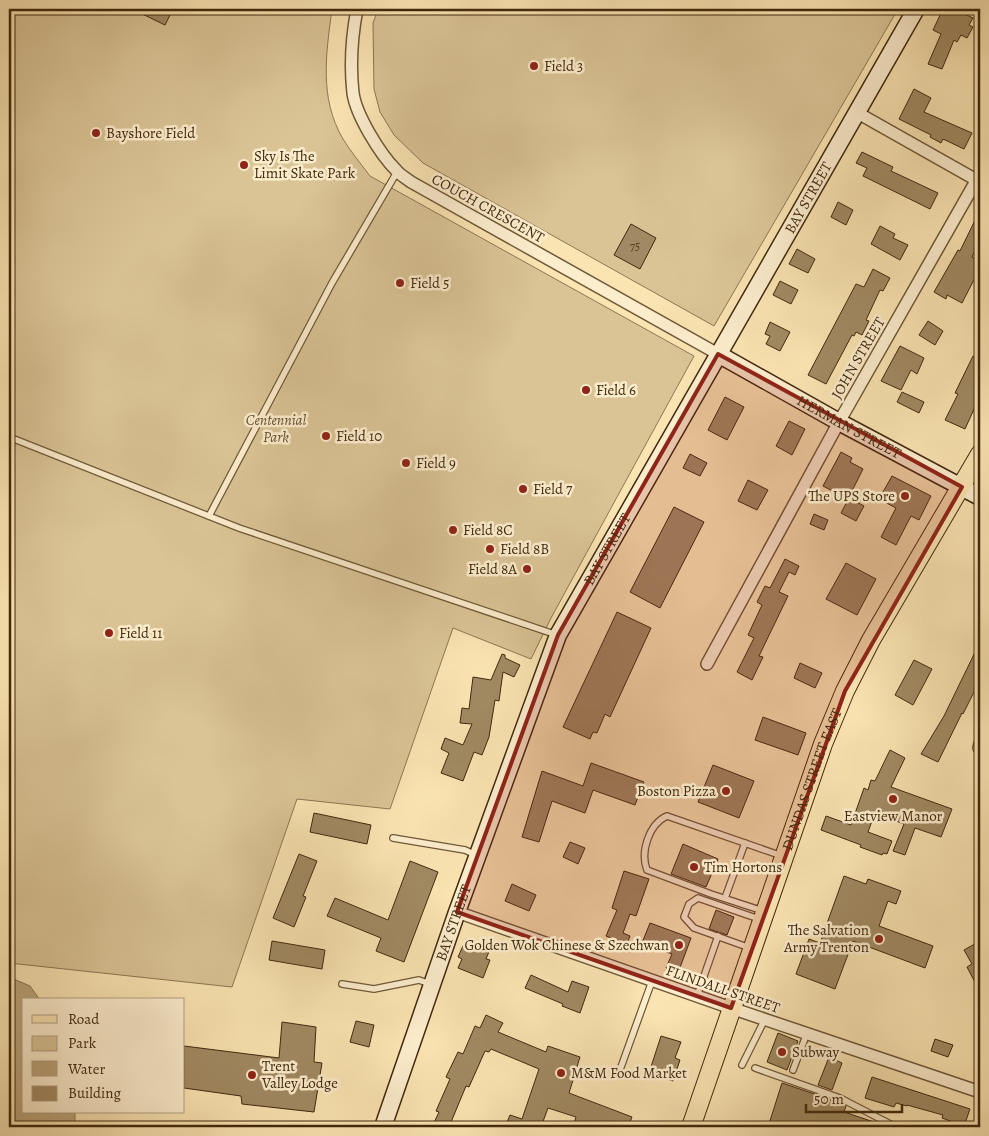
<svg xmlns="http://www.w3.org/2000/svg" width="989" height="1136" font-family="Alegreya,serif">
<rect width="100%" height="100%" fill="#fae4b2"/>
<filter id="stains"><feTurbulence type="fractalNoise" baseFrequency=".004" numOctaves="4"/><feColorMatrix values="0 0 0 0 .2 0 0 0 0 .09 0 0 0 0 .02 0 0 0 .5 -.17"/></filter>
<radialGradient id="worn" r=".72"><stop offset=".6" stop-color="#630" stop-opacity="0"/><stop offset="1" stop-color="#630" stop-opacity=".3"/></radialGradient>
<g fill="#dac496" stroke="#8d7652">
<path d="M9 9H332C326 54 319 98 343 139 351 152 361 164 370 176L694 356 551 618 531 659 453 628 390 809 297 799 232 987 9 963Z"/>
<polygon points="378,9 898,9 714,326 423,163 394,135 380,112 374,89 373,23"/>
</g>
<polygon fill="#bba47a" stroke="#8a734f" points="9,977 30,986 40,1000 24,1000 24,1112 75,1112 75,1127 9,1127"/>
<g fill="#a18a63" stroke="#40290e">
<polygon points="132,9 173,9 165,25"/>
<polygon points="954,9 973,18 969,25 973,27 967,38 961,35 957,42 954,40 942,69 928,64 941,34 933,30 942,11 950,15"/>
<polygon points="914,89 931,98 924,112 972,133 964,149 943,139 941,143 930,137 931,135 899,119"/>
<polygon points="862,152 893,167 891,171 938,193 930,209 863,176 867,168 856,163"/>
<polygon points="838,202 853,210 846,225 831,217"/>
<polygon points="980,210 980,240 972,257 980,261 980,268 962,303 947,295 946,299 934,292 958,250 960,251"/>
<polygon points="631,224 656,238 640,269 614,255"/>
<polygon points="880,226 895,234 893,238 908,245 900,260 871,244"/>
<polygon points="797,249 815,259 808,273 789,264"/>
<polygon points="873,269 890,278 883,291 880,290 866,320 869,321 862,335 856,332 854,336 852,335 826,384 808,375 856,284 864,287"/>
<polygon points="780,281 798,290 791,304 773,295"/>
<polygon points="928,321 943,331 935,345 919,335"/>
<polygon points="770,322 790,332 780,351 766,344 770,336 765,334"/>
<polygon points="900,346 924,358 917,374 911,370 901,390 881,381"/>
<polygon points="973,356 980,360 980,396 965,429 945,420 958,394 955,393"/>
<polygon points="902,392 924,402 919,413 897,402"/>
<polygon points="725,397 744,407 727,440 708,430"/>
<polygon points="789,421 805,429 792,455 776,446"/>
<polygon points="841,452 852,458 850,462 863,469 848,499 823,486"/>
<polygon points="690,454 707,463 700,476 683,468"/>
<polygon points="892,476 931,496 919,520 911,516 896,545 881,537 896,508 879,499"/>
<polygon points="748,480 768,490 757,510 738,501"/>
<polygon points="849,498 864,506 856,521 841,513"/>
<polygon points="674,507 704,522 660,608 630,592"/>
<polygon points="814,514 828,520 824,530 810,524"/>
<polygon points="785,559 799,566 795,575 789,572 779,592 788,596 759,656 763,657 752,680 737,672 754,638 748,635 762,605 757,602 765,586 770,588"/>
<polygon points="846,563 876,579 857,615 826,599"/>
<polygon points="617,612 651,628 610,717 605,714 597,733 593,732 590,739 563,727"/>
<polygon points="980,642 980,690 976,688 963,714 962,713 938,762 921,754 944,716"/>
<polygon points="502,654 505,655 505,658 520,665 514,677 503,672 499,701 495,700 489,737 482,755 474,752 463,781 441,773 449,753 441,749 445,738 463,745 472,724 460,723 462,708 469,709 473,677 491,680"/>
<polygon points="914,660 932,669 913,705 895,695"/>
<polygon points="800,663 822,673 815,688 794,678"/>
<polygon points="763,717 806,733 798,755 755,740"/>
<polygon points="890,750 905,758 891,787 952,809 941,837 915,828 905,855 893,851 904,824 875,813 868,832 892,841 887,854 883,853 882,855 860,847 861,845 821,830 826,816 851,825 864,788 868,790 871,780 875,781"/>
<polygon points="591,763 644,782 635,805 593,790 585,813 552,801 539,842 522,837 542,771 583,786"/>
<polygon points="713,765 754,781 739,818 698,802"/>
<polygon points="314,813 371,825 367,844 310,832"/>
<polygon points="570,842 585,848 578,864 563,857"/>
<polygon points="683,844 718,859 706,887 671,874"/>
<polygon points="299,854 317,861 303,896 306,897 294,927 273,918"/>
<polygon points="410,861 438,872 404,962 376,951 381,938 327,916 335,898 388,920"/>
<polygon points="624,871 649,879 636,916 630,914 623,933 630,936 625,950 613,946 616,940 606,936 617,910 612,908"/>
<polygon points="844,876 866,884 868,879 901,891 896,904 888,901 879,926 933,946 925,968 853,941 835,989 796,974 809,939 820,943"/>
<polygon points="512,884 536,895 529,911 505,901"/>
<polygon points="716,910 734,917 727,935 709,929"/>
<polygon points="650,923 691,938 678,973 666,968 672,954 642,943"/>
<polygon points="466,939 490,949 486,959 490,960 483,978 458,968 462,959 458,957"/>
<polygon points="272,941 325,950 322,969 269,960"/>
<polygon points="980,941 980,992 967,967 972,964 964,950"/>
<polygon points="531,975 568,992 572,981 589,987 580,1013 562,1006 563,1004 525,988"/>
<polygon points="486,1015 503,1023 498,1032 546,1052 548,1046 580,1057 569,1093 632,1117 628,1127 573,1127 576,1117 548,1108 541,1127 505,1127 510,1115 522,1119 539,1069 491,1049 489,1052 485,1051 469,1087 466,1086 449,1127 432,1127 439,1112 436,1111 450,1079 446,1077 458,1052 463,1054 475,1026 480,1028"/>
<polygon points="356,1021 374,1025 369,1047 350,1042"/>
<polygon points="282,1022 316,1027 314,1062 322,1063 314,1112 242,1104 241,1096 184,1088 184,1046 279,1058"/>
<polygon points="778,1033 798,1041 787,1070 767,1062"/>
<polygon points="661,1036 681,1042 675,1058 680,1060 673,1081 649,1073"/>
<polygon points="935,1039 953,1045 948,1057 931,1051"/>
<polygon points="829,1057 842,1063 832,1090 818,1085"/>
<polygon points="872,1077 970,1109 964,1126 942,1118 943,1115 907,1105 907,1106 896,1103 894,1107 865,1098"/>
<polygon points="782,1083 838,1102 846,1106 844,1112 880,1124 884,1127 768,1127"/>
</g>
<g fill="none" stroke-linecap="round" stroke-linejoin="round">
<g stroke="#6e5837" stroke-width="8">
<g id="lane">
<polyline points="9,437 239,528 557,635"/>
<polyline points="209,516 332,283 397,172"/>
<polyline points="393,838 465,850 476,855"/>
<polyline points="725,898 745,843"/>
<path d="M763 911 711 894 647 870C640 852 649 824 667 816L782 856"/>
<polyline points="750,948 694,928 684,917 689,904 698,898 759,919"/>
<polyline points="342,984 374,989 419,980 430,984"/>
<polyline points="697,996 718,936"/>
<polyline points="742,1065 765,1019"/>
<polyline points="621,1067 652,981"/>
<polyline points="755,1068 840,1098 896,1127"/>
<polyline points="793,1070 807,1033"/>
</g>
</g>
<g stroke="#6e5837" stroke-width="14">
<g id="street">
<path d="M357 9C352 35 350 66 353 93 356 115 380 154 396 170 400 175 406 178 411 182L718 354"/>
<polyline points="856,112 980,182"/>
<polyline points="707,664 839,422 980,174"/>
<polyline points="979,748 980,744"/>
<polyline points="457,912 731,1008 980,1092"/>
</g>
</g>
<g stroke="#40290e" stroke-width="19">
<g id="secondary">
<path id="s1" d="M718 354 839 422 980 497"/>
<path id="s2" d="M383 1127 457 912 558 635 916 9"/>
</g>
</g>
<g stroke="#40290e" stroke-width="20">
<g id="primary">
<path id="s3" d="M691 1127 823 744 845 691 871 640 980 454"/>
</g>
</g>
<use href="#lane" stroke="#fcedcd" stroke-width="5.5"/>
<use href="#street" stroke="#fcedcd" stroke-width="11"/>
<use href="#secondary" stroke="#fcedcd" stroke-width="16"/>
<use href="#primary" stroke="#fae4b2" stroke-width="18"/>
</g>
<path fill="#8f2418" fill-opacity="0.2" stroke="#8f2418" stroke-width="4" stroke-linejoin="round" d="M718 354 962 487 845 691 731 1008 457 912 558 635Z"/>
<g fill="#8f2418" stroke="#fcedcd" stroke-width="2">
<circle cx="534" cy="66" r="5"/>
<circle cx="96" cy="133" r="5"/>
<circle cx="244" cy="165" r="5"/>
<circle cx="400" cy="283" r="5"/>
<circle cx="586" cy="390" r="5"/>
<circle cx="326" cy="436" r="5"/>
<circle cx="406" cy="463" r="5"/>
<circle cx="523" cy="489" r="5"/>
<circle cx="905" cy="496" r="5"/>
<circle cx="453" cy="530" r="5"/>
<circle cx="490" cy="549" r="5"/>
<circle cx="527" cy="569" r="5"/>
<circle cx="109" cy="633" r="5"/>
<circle cx="726" cy="791" r="5"/>
<circle cx="893" cy="799" r="5"/>
<circle cx="694" cy="867" r="5"/>
<circle cx="879" cy="939" r="5"/>
<circle cx="679" cy="945" r="5"/>
<circle cx="782" cy="1052" r="5"/>
<circle cx="561" cy="1073" r="5"/>
<circle cx="252" cy="1075" r="5"/>
</g>
<g text-anchor="middle" stroke-width="5" stroke-linejoin="round" paint-order="stroke">
<g font-size="12" fill="#584123">
<text x="635" y="250">75</text>
</g>
<g font-size="15" fill="#40290e" stroke="#fcedcd" text-anchor="start">
<text x="544" y="71">Field 3</text>
<text x="106" y="138">Bayshore Field</text>
<text x="254" y="161">Sky Is The<tspan x="254" dy="17">Limit Skate Park</tspan></text>
<text x="410" y="288">Field 5</text>
<text x="596" y="395">Field 6</text>
<text x="336" y="441">Field 10</text>
<text x="416" y="468">Field 9</text>
<text x="533" y="494">Field 7</text>
<text x="895" y="501" text-anchor="end">The UPS Store</text>
<text x="463" y="535">Field 8C</text>
<text x="500" y="554">Field 8B</text>
<text x="517" y="574" text-anchor="end">Field 8A</text>
<text x="119" y="638">Field 11</text>
<text x="716" y="796" text-anchor="end">Boston Pizza</text>
<text x="893" y="821" text-anchor="middle">Eastview Manor</text>
<text x="704" y="872">Tim Hortons</text>
<text x="869" y="935" text-anchor="end">The Salvation<tspan x="869" dy="17">Army Trenton</tspan></text>
<text x="669" y="950" text-anchor="end">Golden Wok Chinese &amp; Szechwan</text>
<text x="792" y="1057">Subway</text>
<text x="262" y="1071">Trent<tspan x="262" dy="17">Valley Lodge</tspan></text>
<text x="571" y="1078">M&amp;M Food Market</text>
</g>
<g font-size="15" fill="#40290e" stroke="#fcedcd">
<text dy="5" stroke="none"><textPath href="#s2" startOffset="1026">BAY STREET</textPath></text>
<text transform="translate(488 208) rotate(29)" y="5">COUCH CRESCENT</text>
<text transform="translate(858 358) rotate(-60)" y="5">JOHN STREET</text>
<text dy="5" stroke="none"><textPath href="#s1" startOffset="150">HERMAN STREET</textPath></text>
<text dy="5" stroke="none"><textPath href="#s2" startOffset="621">BAY STREET</textPath></text>
<text dy="5" stroke="none"><textPath href="#s3" startOffset="368">DUNDAS STREET EAST</textPath></text>
<text dy="5" stroke="none"><textPath href="#s2" startOffset="216">BAY STREET</textPath></text>
<text transform="translate(723 989) rotate(19)" y="5">FLINDALL STREET</text>
</g>
<g font-size="15" font-style="italic" fill="#665030" stroke="#fcedcd">
<text x="276" y="425">Centennial<tspan x="276" dy="17">Park</tspan></text>
</g>
</g>
<rect width="989" height="1136" fill="none" stroke="#fae4b2" stroke-width="30"/>
<rect x="10" y="10" width="969" height="1116" fill="none" stroke="#40290e" stroke-width="2.5"/>
<rect x="15" y="15" width="959" height="1106" fill="none" stroke="#40290e"/>
<rect x="22" y="998" width="162" height="115" fill="#fcedcd" stroke="#b19f81"/>
<rect x="32" y="1015" width="25" height="8" fill="#fae4b2" stroke="#b19f81"/>
<text x="68" y="1024" font-size="15" fill="#40290e">Road</text>
<rect x="32" y="1036" width="25" height="15" fill="#dac496" stroke="#b19f81"/>
<text x="68" y="1048" font-size="15" fill="#40290e">Park</text>
<rect x="32" y="1061" width="25" height="15" fill="#bba47a" stroke="#b19f81"/>
<text x="68" y="1074" font-size="15" fill="#40290e">Water</text>
<rect x="32" y="1086" width="25" height="15" fill="#a18a63" stroke="#b19f81"/>
<text x="68" y="1098" font-size="15" fill="#40290e">Building</text>
<path d="M806 1104v8h96v-8" fill="none" stroke="#40290e" stroke-width="2.5"/>
<text x="814" y="1104" font-size="15" fill="#40290e" stroke="#fcedcd" stroke-width="4" paint-order="stroke">50 m</text>
<rect width="100%" height="100%" filter="url(#stains)"/>
<rect width="100%" height="100%" fill="url(#worn)"/>
</svg>
